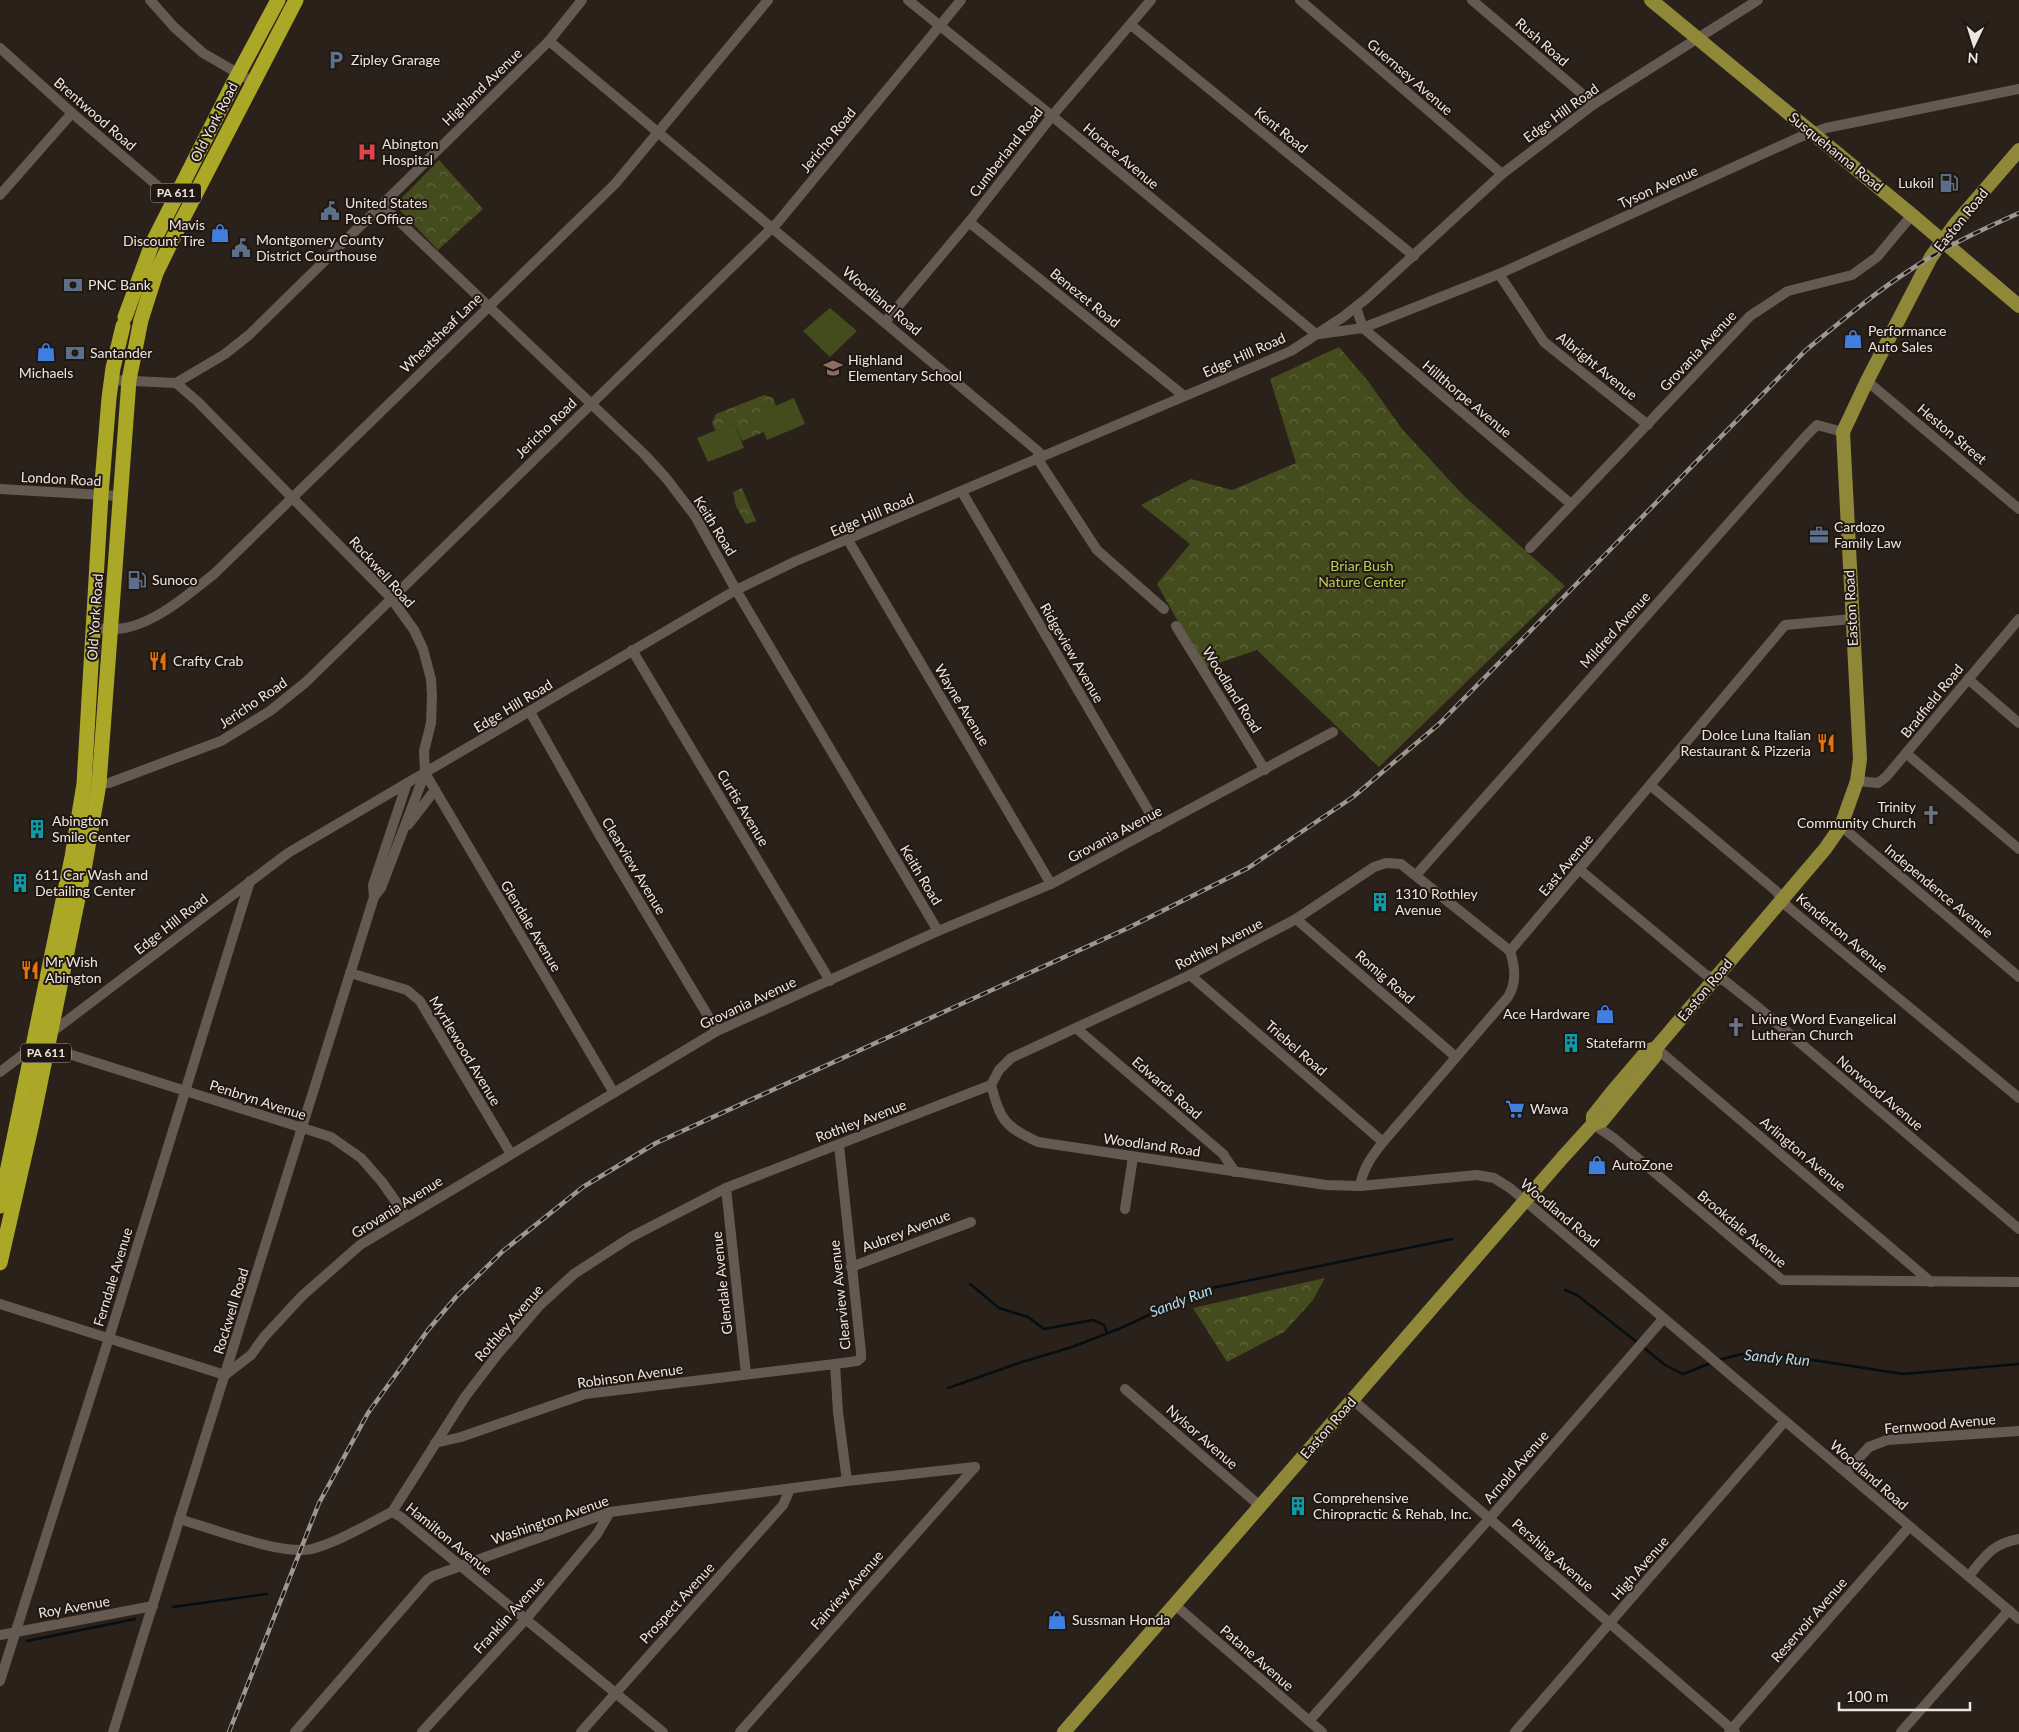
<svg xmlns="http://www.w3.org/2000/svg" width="2019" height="1732" font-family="Lato,sans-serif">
<defs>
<pattern id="park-crowns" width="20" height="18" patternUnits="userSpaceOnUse" patternTransform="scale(1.25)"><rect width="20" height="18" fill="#444c1d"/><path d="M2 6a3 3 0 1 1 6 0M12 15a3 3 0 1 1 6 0" fill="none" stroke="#5f663e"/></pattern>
</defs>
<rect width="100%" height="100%" fill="#2a211a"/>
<g fill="#444c1d">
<polygon points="830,308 857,331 830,357 803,331"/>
<polygon points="794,398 805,424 767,440 756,414"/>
<polygon points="734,423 744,448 708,462 697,438"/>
</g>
<g fill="url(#park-crowns)">
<polygon points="439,160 483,209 438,250 395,205"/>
<polygon points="1339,347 1368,381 1402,429 1464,496 1565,586 1379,767 1257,650 1204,668 1157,584 1190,544 1141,505 1191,479 1232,490 1296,463 1270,379"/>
<polygon points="764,395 773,398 776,406 757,414 764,432 742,441 734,423 716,431 712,423 716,414"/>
<polygon points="742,488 756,521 746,524 736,506 733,492"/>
<polygon points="1325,1278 1313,1300 1284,1332 1227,1362 1193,1308"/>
</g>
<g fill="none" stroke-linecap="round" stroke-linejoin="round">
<g stroke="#040f15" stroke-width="2.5">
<polyline points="970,1284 999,1308 1028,1317 1044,1329 1093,1320 1104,1325 1107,1333"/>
<polyline points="1565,1290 1577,1295 1638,1343"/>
<polyline points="1643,1347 1665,1365 1683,1374 1711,1363"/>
<polyline points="1718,1360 1746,1353 1787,1356 1903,1374 2019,1364"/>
<polyline points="948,1388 1022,1362 1072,1347 1121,1328 1202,1290 1452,1239"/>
<polyline points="173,1607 267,1594"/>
<polyline points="27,1641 135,1619"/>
</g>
<g stroke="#655a52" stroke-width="10">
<polyline points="150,0 174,27 203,53 253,82"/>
<polyline points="908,0 1052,116 1316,334"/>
<polyline points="1300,0 1502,174"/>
<polyline points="1472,0 1594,104"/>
<polyline points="1131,25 1414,256"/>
<polyline points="549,41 1039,452 1037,458 1097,550 1164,609"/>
<polyline points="0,48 72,113 173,199"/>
<polyline points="0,195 72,113"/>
<polyline points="382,205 644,454 666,478 695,516 736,590 938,931"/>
<polyline points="969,222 1184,396"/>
<polyline points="1499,274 1544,342 1648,425"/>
<polyline points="1356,307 1363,328 1571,504"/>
<polyline points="885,322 969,222 1052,116 1151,0"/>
<polyline points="1319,334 1363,328 1499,274 1800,137 1826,128 2019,89"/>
<polyline points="111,380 176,383 225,354 249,335 549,41 582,0"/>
<polyline points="1867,381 2019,509"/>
<polyline points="0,489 120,496"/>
<polyline points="962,492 1158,827"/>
<polyline points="848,540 1051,884"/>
<polyline points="1530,548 1750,316 1788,291 1852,275 1877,257 1912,215"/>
<polyline points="1176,626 1265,770"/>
<path d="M93 628C104 629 114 630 125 628 157 622 189 594 214 574L615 184 768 0"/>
<polyline points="632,650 830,981"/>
<polyline points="1968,679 2019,723"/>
<polyline points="530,712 600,836 717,1031"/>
<polyline points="1907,754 2019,849"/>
<polyline points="425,773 614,1093"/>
<polyline points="1857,781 1878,783 1886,777 2019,619"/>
<polyline points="95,784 109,783 221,741 270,711 306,682 778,222 961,0"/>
<polyline points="1650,785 1776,891 1788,907 2019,1098"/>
<polyline points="408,825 435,790"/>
<polyline points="1841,826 2019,977"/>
<polyline points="1580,870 1706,975 1725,981 1759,1008 2019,1229"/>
<polyline points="1417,874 1806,436 1817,425 1843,432"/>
<polyline points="374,897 373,885 407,783"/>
<polyline points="1296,919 1456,1057"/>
<polyline points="350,973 407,990 420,1001 511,1154"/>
<polyline points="1190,975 1383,1142"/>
<polyline points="1076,1028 1223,1154 1235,1172"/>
<polyline points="48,1035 288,853 736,590 796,561 1291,351 1343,317 1367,298 1502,174 1594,104 1758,0"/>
<polyline points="1656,1048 1931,1282"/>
<polyline points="72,1055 331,1137 361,1158 382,1182 406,1216"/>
<polyline points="0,1072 33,1047"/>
<path d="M991 1085C1001 1121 1004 1126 1038 1142L1326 1185 1360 1186 1477 1175 1494 1178 1510 1188 2019 1619"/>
<polyline points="1593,1124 1615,1139 1782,1280 2019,1282"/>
<polyline points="839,1145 861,1352 861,1358 857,1361 835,1364 838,1412 847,1481"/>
<path d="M1360 1186C1363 1168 1372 1156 1383 1142L1508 997C1517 982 1515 967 1510 951L1785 625 1852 619"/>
<polyline points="726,1188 746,1374"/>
<polyline points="1125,1209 1133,1157"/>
<polyline points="851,1267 971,1222"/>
<polyline points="0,1304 225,1375 251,1355 264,1337 302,1296 360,1245 717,1031 938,931 1051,884 1333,732"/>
<polyline points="1125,1389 1260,1506"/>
<polyline points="1353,1400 1735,1732"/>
<polyline points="435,1443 461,1437 585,1394 835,1364"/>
<polyline points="1846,1472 1869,1447 1887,1440 2019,1431"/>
<polyline points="392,1512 465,1397 497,1355 540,1305 574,1274 631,1237 726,1188 991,1085 999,1070 1011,1058 1190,975 1296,919 1374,867 1386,863 1401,864 1510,951"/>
<path d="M179 1519C211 1528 282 1556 312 1549 340 1541 366 1525 392 1512L401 1517 663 1732"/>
<path d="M1969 1576C1985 1556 1992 1544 2019 1539"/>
<polyline points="1175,1605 1322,1732"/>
<polyline points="0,1635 153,1606"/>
<polyline points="0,1681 109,1338 250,881"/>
<polyline points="1309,1721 1489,1519 1663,1319"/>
<polyline points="113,1732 374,897 381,888 425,773 424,751 431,723 432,696 431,679 423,649 414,630 391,598 198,402 176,383"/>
<polyline points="295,1732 427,1580 433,1576 610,1512 847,1481 975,1467"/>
<polyline points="422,1732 526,1619 597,1534 610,1512"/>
<polyline points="581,1732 783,1505 790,1489"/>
<polyline points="740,1732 975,1467"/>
<polyline points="1515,1732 1785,1421"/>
<polyline points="1729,1732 1909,1527"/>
<polyline points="1901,1732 2009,1610"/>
</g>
<g stroke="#8f8838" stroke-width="14">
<polyline points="1651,0 1912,215 2019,306"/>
<polyline points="1593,1124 1593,1116 1612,1092 1647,1051 1656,1048"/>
<polyline points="1064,1732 1563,1157 1593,1124 1602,1121 1655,1056 1656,1048 1673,1028 1825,849 1841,826 1857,781 1860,759 1843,432 1867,381 1931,257 1956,223 2019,150"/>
</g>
<g stroke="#aba727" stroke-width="15">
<polyline points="125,317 152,244 234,82 278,0"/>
<polyline points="0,1206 72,857 84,784 101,495 109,398 113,368 123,326"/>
<polyline points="0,1263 32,1123 85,864 99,784 129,380 141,320 156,273 180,224 296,0"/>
</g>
<g stroke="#9e9691" stroke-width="4.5">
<path id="rail" d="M229 1732 319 1503 368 1413 428 1330 456 1297 503 1251 583 1187 656 1143 1128 928 1248 868 1353 797 1439 724 1806 350C1840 322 1873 294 1910 270 1944 247 1981 230 2019 213"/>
</g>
<use href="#rail" stroke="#211711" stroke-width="2.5" stroke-dasharray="8" stroke-linecap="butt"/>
</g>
<defs>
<g id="parking-bare" transform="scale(1.5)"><path d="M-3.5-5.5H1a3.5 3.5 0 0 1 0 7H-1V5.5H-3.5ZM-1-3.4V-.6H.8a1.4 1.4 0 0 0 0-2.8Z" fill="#5c6f8a" stroke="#211711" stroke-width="2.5" paint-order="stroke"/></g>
<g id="hospital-bare" transform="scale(1.5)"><path d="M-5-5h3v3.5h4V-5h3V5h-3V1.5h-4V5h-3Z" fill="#e0444e" stroke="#211711" stroke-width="2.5" paint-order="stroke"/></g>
<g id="fuel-bare" transform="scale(1.5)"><path d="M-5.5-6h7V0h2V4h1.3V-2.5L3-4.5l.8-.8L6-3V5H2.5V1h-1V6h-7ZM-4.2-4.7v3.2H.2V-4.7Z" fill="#5c6f8a" stroke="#211711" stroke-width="2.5" paint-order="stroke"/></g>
<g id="civic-bare" transform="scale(1.5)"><path d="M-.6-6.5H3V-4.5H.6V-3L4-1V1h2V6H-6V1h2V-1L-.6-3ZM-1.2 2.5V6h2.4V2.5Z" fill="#5c6f8a" stroke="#211711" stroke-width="2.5" paint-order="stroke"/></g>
<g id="shop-bare" transform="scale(1.5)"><path d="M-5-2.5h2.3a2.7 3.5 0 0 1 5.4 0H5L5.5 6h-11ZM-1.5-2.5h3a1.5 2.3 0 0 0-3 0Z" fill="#3f7fe0" stroke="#211711" stroke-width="2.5" paint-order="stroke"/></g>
<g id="bank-bare" transform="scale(1.5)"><path d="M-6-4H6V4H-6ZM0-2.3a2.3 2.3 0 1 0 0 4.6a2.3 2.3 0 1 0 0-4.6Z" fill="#5c6f8a" stroke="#211711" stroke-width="2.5" paint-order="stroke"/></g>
<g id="school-bare" transform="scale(1.5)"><path d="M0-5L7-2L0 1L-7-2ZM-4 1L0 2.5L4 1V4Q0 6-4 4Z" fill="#8d6e63" stroke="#211711" stroke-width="2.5" paint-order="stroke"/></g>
<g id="office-bare" transform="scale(1.5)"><path d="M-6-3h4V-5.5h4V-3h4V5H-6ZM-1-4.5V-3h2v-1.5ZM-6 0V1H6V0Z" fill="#5c6f8a" stroke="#211711" stroke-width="2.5" paint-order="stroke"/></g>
<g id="restaurant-bare" transform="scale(1.5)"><path d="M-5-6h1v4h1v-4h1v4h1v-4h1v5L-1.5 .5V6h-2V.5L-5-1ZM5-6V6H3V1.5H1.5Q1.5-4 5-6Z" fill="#e8710a" stroke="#211711" stroke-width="2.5" paint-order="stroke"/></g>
<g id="church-bare" transform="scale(1.5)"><path d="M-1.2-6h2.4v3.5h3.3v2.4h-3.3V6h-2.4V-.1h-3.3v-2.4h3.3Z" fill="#6b7280" stroke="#211711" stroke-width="2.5" paint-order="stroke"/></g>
<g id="building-bare" transform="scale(1.5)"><path d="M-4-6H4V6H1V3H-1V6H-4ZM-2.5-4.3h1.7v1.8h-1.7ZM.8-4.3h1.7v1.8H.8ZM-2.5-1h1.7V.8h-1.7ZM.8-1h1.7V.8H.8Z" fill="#0f9aa8" stroke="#211711" stroke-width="2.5" paint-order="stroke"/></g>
<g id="supermarket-bare" transform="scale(1.5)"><path d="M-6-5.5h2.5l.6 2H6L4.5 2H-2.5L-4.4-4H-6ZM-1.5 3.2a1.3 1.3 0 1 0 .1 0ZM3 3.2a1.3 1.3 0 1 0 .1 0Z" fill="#3f7fe0" stroke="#211711" stroke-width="2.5" paint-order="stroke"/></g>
</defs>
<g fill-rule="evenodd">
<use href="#parking-bare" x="336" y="60"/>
<use href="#hospital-bare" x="367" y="152"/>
<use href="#fuel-bare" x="1949" y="183"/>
<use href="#civic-bare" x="330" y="211"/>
<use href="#shop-bare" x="220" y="233"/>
<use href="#civic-bare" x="241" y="248"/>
<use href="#bank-bare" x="73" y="285"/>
<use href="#shop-bare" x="1853" y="339"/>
<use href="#shop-bare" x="46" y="352"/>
<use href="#bank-bare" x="75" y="353"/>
<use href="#school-bare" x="833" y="368"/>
<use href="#office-bare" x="1819" y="535"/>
<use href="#fuel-bare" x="137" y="580"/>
<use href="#restaurant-bare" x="158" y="661"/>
<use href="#restaurant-bare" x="1826" y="743"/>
<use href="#church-bare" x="1931" y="815"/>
<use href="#building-bare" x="37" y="829"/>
<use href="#building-bare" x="20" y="883"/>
<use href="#building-bare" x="1380" y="902"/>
<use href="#restaurant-bare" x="30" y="970"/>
<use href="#shop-bare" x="1605" y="1014"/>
<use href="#church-bare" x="1736" y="1027"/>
<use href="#building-bare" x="1571" y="1043"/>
<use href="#supermarket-bare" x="1515" y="1109"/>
<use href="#shop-bare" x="1597" y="1165"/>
<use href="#building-bare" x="1298" y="1506"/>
<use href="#shop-bare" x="1057" y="1620"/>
</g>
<g text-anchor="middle" stroke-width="4" stroke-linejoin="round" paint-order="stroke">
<g fill="#211711" stroke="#afa7a3" stroke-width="1">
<rect x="151" y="183.5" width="50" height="19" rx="4"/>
<rect x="21" y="1043.5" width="50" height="19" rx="4"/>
</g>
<g font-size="12" font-weight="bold" fill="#ece5e1">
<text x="176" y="197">PA 611</text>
<text x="46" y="1057">PA 611</text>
</g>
<g font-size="14" fill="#ece5e1" stroke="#211711">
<text transform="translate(1542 42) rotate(41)" y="5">Rush Road</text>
<text transform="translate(1410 77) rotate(41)" y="5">Guernsey Avenue</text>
<text transform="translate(482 87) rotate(-44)" y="5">Highland Avenue</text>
<text transform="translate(1561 113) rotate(-36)" y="5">Edge Hill Road</text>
<text transform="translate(95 114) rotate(41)" y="5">Brentwood Road</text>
<text transform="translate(214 122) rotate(-63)" y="5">Old York Road</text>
<text transform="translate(1281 130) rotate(39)" y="5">Kent Road</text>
<text transform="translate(828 140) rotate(-51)" y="5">Jericho Road</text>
<text transform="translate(1006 152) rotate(-52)" y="5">Cumberland Road</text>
<text transform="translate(1836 152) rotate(39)" y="5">Susquehanna Road</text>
<text transform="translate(1121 156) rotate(40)" y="5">Horace Avenue</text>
<text transform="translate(1658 187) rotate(-24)" y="5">Tyson Avenue</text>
<text transform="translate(1961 220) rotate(-51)" y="5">Easton Road</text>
<text transform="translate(1085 298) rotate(39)" y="5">Benezet Road</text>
<text transform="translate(882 301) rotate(40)" y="5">Woodland Road</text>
<text transform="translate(441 333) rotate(-44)" y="5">Wheatsheaf Lane</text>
<text transform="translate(1698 351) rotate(-47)" y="5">Grovania Avenue</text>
<text transform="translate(1244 355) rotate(-24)" y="5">Edge Hill Road</text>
<text transform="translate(1597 366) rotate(39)" y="5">Albright Avenue</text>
<text transform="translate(1467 399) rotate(40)" y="5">Hillthorpe Avenue</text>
<text transform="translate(546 428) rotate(-44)" y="5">Jericho Road</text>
<text transform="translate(1952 434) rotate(40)" y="5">Heston Street</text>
<text transform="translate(61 479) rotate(3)" y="5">London Road</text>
<text transform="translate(872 515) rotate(-23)" y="5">Edge Hill Road</text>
<text transform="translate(715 526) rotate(58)" y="5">Keith Road</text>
<text transform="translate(382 572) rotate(48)" y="5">Rockwell Road</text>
<text transform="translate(1851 608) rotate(-93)" y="5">Easton Road</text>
<text transform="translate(95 617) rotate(-86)" y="5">Old York Road</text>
<text transform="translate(1615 630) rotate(-48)" y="5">Mildred Avenue</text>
<text transform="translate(1072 653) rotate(60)" y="5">Ridgeview Avenue</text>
<text transform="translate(1232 690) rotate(58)" y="5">Woodland Road</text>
<text transform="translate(1932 701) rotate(-51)" y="5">Bradfield Road</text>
<text transform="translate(253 703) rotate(-34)" y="5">Jericho Road</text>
<text transform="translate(962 705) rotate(59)" y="5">Wayne Avenue</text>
<text transform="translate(513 706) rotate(-31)" y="5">Edge Hill Road</text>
<text transform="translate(743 808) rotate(59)" y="5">Curtis Avenue</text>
<text transform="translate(1115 834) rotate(-28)" y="5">Grovania Avenue</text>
<text transform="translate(1566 865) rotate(-50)" y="5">East Avenue</text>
<text transform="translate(634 866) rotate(59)" y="5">Clearview Avenue</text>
<text transform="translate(921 875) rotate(59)" y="5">Keith Road</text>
<text transform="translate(1939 891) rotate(40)" y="5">Independence Avenue</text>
<text transform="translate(171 924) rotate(-38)" y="5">Edge Hill Road</text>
<text transform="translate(531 926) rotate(59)" y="5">Glendale Avenue</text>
<text transform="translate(1842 933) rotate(40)" y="5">Kenderton Avenue</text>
<text transform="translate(1219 944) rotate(-27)" y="5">Rothley Avenue</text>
<text transform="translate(1385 977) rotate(41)" y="5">Romig Road</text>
<text transform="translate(1705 990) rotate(-50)" y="5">Easton Road</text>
<text transform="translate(748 1003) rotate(-25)" y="5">Grovania Avenue</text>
<text transform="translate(1296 1048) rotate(41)" y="5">Triebel Road</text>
<text transform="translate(465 1051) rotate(59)" y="5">Myrtlewood Avenue</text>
<text transform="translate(1167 1088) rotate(41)" y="5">Edwards Road</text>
<text transform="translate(1880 1093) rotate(40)" y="5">Norwood Avenue</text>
<text transform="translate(258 1100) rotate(18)" y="5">Penbryn Avenue</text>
<text transform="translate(861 1121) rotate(-21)" y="5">Rothley Avenue</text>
<text transform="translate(1152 1145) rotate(8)" y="5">Woodland Road</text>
<text transform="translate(1803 1154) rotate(40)" y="5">Arlington Avenue</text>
<text transform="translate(397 1207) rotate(-32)" y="5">Grovania Avenue</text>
<text transform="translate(1560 1213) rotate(40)" y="5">Woodland Road</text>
<text transform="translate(1742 1229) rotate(40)" y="5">Brookdale Avenue</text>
<text transform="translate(906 1231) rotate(-21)" y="5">Aubrey Avenue</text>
<text transform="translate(113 1277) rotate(-73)" y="5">Ferndale Avenue</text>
<text transform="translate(722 1283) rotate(-96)" y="5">Glendale Avenue</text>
<text transform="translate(840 1295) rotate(-96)" y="5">Clearview Avenue</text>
<text transform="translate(231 1311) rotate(-73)" y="5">Rockwell Road</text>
<text transform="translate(509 1323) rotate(-49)" y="5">Rothley Avenue</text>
<text transform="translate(630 1376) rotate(-8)" y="5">Robinson Avenue</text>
<text transform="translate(1940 1424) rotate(-5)" y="5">Fernwood Avenue</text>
<text transform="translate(1328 1428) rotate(-49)" y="5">Easton Road</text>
<text transform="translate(1202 1437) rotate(41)" y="5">Nylsor Avenue</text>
<text transform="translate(1516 1467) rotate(-49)" y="5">Arnold Avenue</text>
<text transform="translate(1869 1475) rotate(41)" y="5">Woodland Road</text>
<text transform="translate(550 1520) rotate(-19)" y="5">Washington Avenue</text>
<text transform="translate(449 1539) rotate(39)" y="5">Hamilton Avenue</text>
<text transform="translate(1553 1555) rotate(41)" y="5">Pershing Avenue</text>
<text transform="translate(1640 1568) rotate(-49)" y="5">High Avenue</text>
<text transform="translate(847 1590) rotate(-48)" y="5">Fairview Avenue</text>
<text transform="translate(677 1603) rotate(-48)" y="5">Prospect Avenue</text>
<text transform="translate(74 1607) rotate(-10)" y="5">Roy Avenue</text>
<text transform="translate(509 1615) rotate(-48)" y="5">Franklin Avenue</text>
<text transform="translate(1809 1620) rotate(-49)" y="5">Reservoir Avenue</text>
<text transform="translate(1257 1658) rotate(41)" y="5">Patane Avenue</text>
</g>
<g font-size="14" fill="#ece5e1" stroke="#211711" text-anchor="start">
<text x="351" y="65">Zipley Grarage</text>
<text x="382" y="149">Abington<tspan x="382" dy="16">Hospital</tspan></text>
<text x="1934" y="188" text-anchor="end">Lukoil</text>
<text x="345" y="208">United States<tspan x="345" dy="16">Post Office</tspan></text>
<text x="205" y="230" text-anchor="end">Mavis<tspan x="205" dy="16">Discount Tire</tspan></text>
<text x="256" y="245">Montgomery County<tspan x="256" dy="16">District Courthouse</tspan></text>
<text x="88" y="290">PNC Bank</text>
<text x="1868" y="336">Performance<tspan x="1868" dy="16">Auto Sales</tspan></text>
<text x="90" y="358">Santander</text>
<text x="848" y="365">Highland<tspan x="848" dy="16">Elementary School</tspan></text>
<text x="46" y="378" text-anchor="middle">Michaels</text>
<text x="1834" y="532">Cardozo<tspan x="1834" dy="16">Family Law</tspan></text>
<text x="152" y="585">Sunoco</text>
<text x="173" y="666">Crafty Crab</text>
<text x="1811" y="740" text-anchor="end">Dolce Luna Italian<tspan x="1811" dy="16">Restaurant &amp; Pizzeria</tspan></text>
<text x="1916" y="812" text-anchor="end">Trinity<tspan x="1916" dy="16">Community Church</tspan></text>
<text x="52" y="826">Abington<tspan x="52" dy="16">Smile Center</tspan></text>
<text x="35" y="880">611 Car Wash and<tspan x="35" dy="16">Detailing Center</tspan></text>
<text x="1395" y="899">1310 Rothley<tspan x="1395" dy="16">Avenue</tspan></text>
<text x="45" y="967">Mr Wish<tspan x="45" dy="16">Abington</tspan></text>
<text x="1590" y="1019" text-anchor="end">Ace Hardware</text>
<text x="1751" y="1024">Living Word Evangelical<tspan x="1751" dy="16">Lutheran Church</tspan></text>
<text x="1586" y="1048">Statefarm</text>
<text x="1530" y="1114">Wawa</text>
<text x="1612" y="1170">AutoZone</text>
<text x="1313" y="1503">Comprehensive<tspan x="1313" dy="16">Chiropractic &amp; Rehab, Inc.</tspan></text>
<text x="1072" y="1625">Sussman Honda</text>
</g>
<g font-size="14" fill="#bbcd5d" stroke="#211711">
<text x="1362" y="571">Briar Bush<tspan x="1362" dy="16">Nature Center</tspan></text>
</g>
<g font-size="15" font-style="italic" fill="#b1dcf4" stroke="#211711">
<text transform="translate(1181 1301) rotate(-21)" y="5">Sandy Run</text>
<text transform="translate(1777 1358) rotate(5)" y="5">Sandy Run</text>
</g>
</g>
<g transform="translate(1974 45) rotate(184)" stroke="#211711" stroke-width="4" paint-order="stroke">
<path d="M0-4L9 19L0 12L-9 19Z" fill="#ece5e1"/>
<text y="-8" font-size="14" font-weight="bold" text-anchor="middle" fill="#ece5e1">N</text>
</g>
<path d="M1839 1702v8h131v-8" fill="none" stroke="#ece5e1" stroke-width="2.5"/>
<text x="1846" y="1702" font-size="15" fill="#ece5e1" stroke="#211711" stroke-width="4" paint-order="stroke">100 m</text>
</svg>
